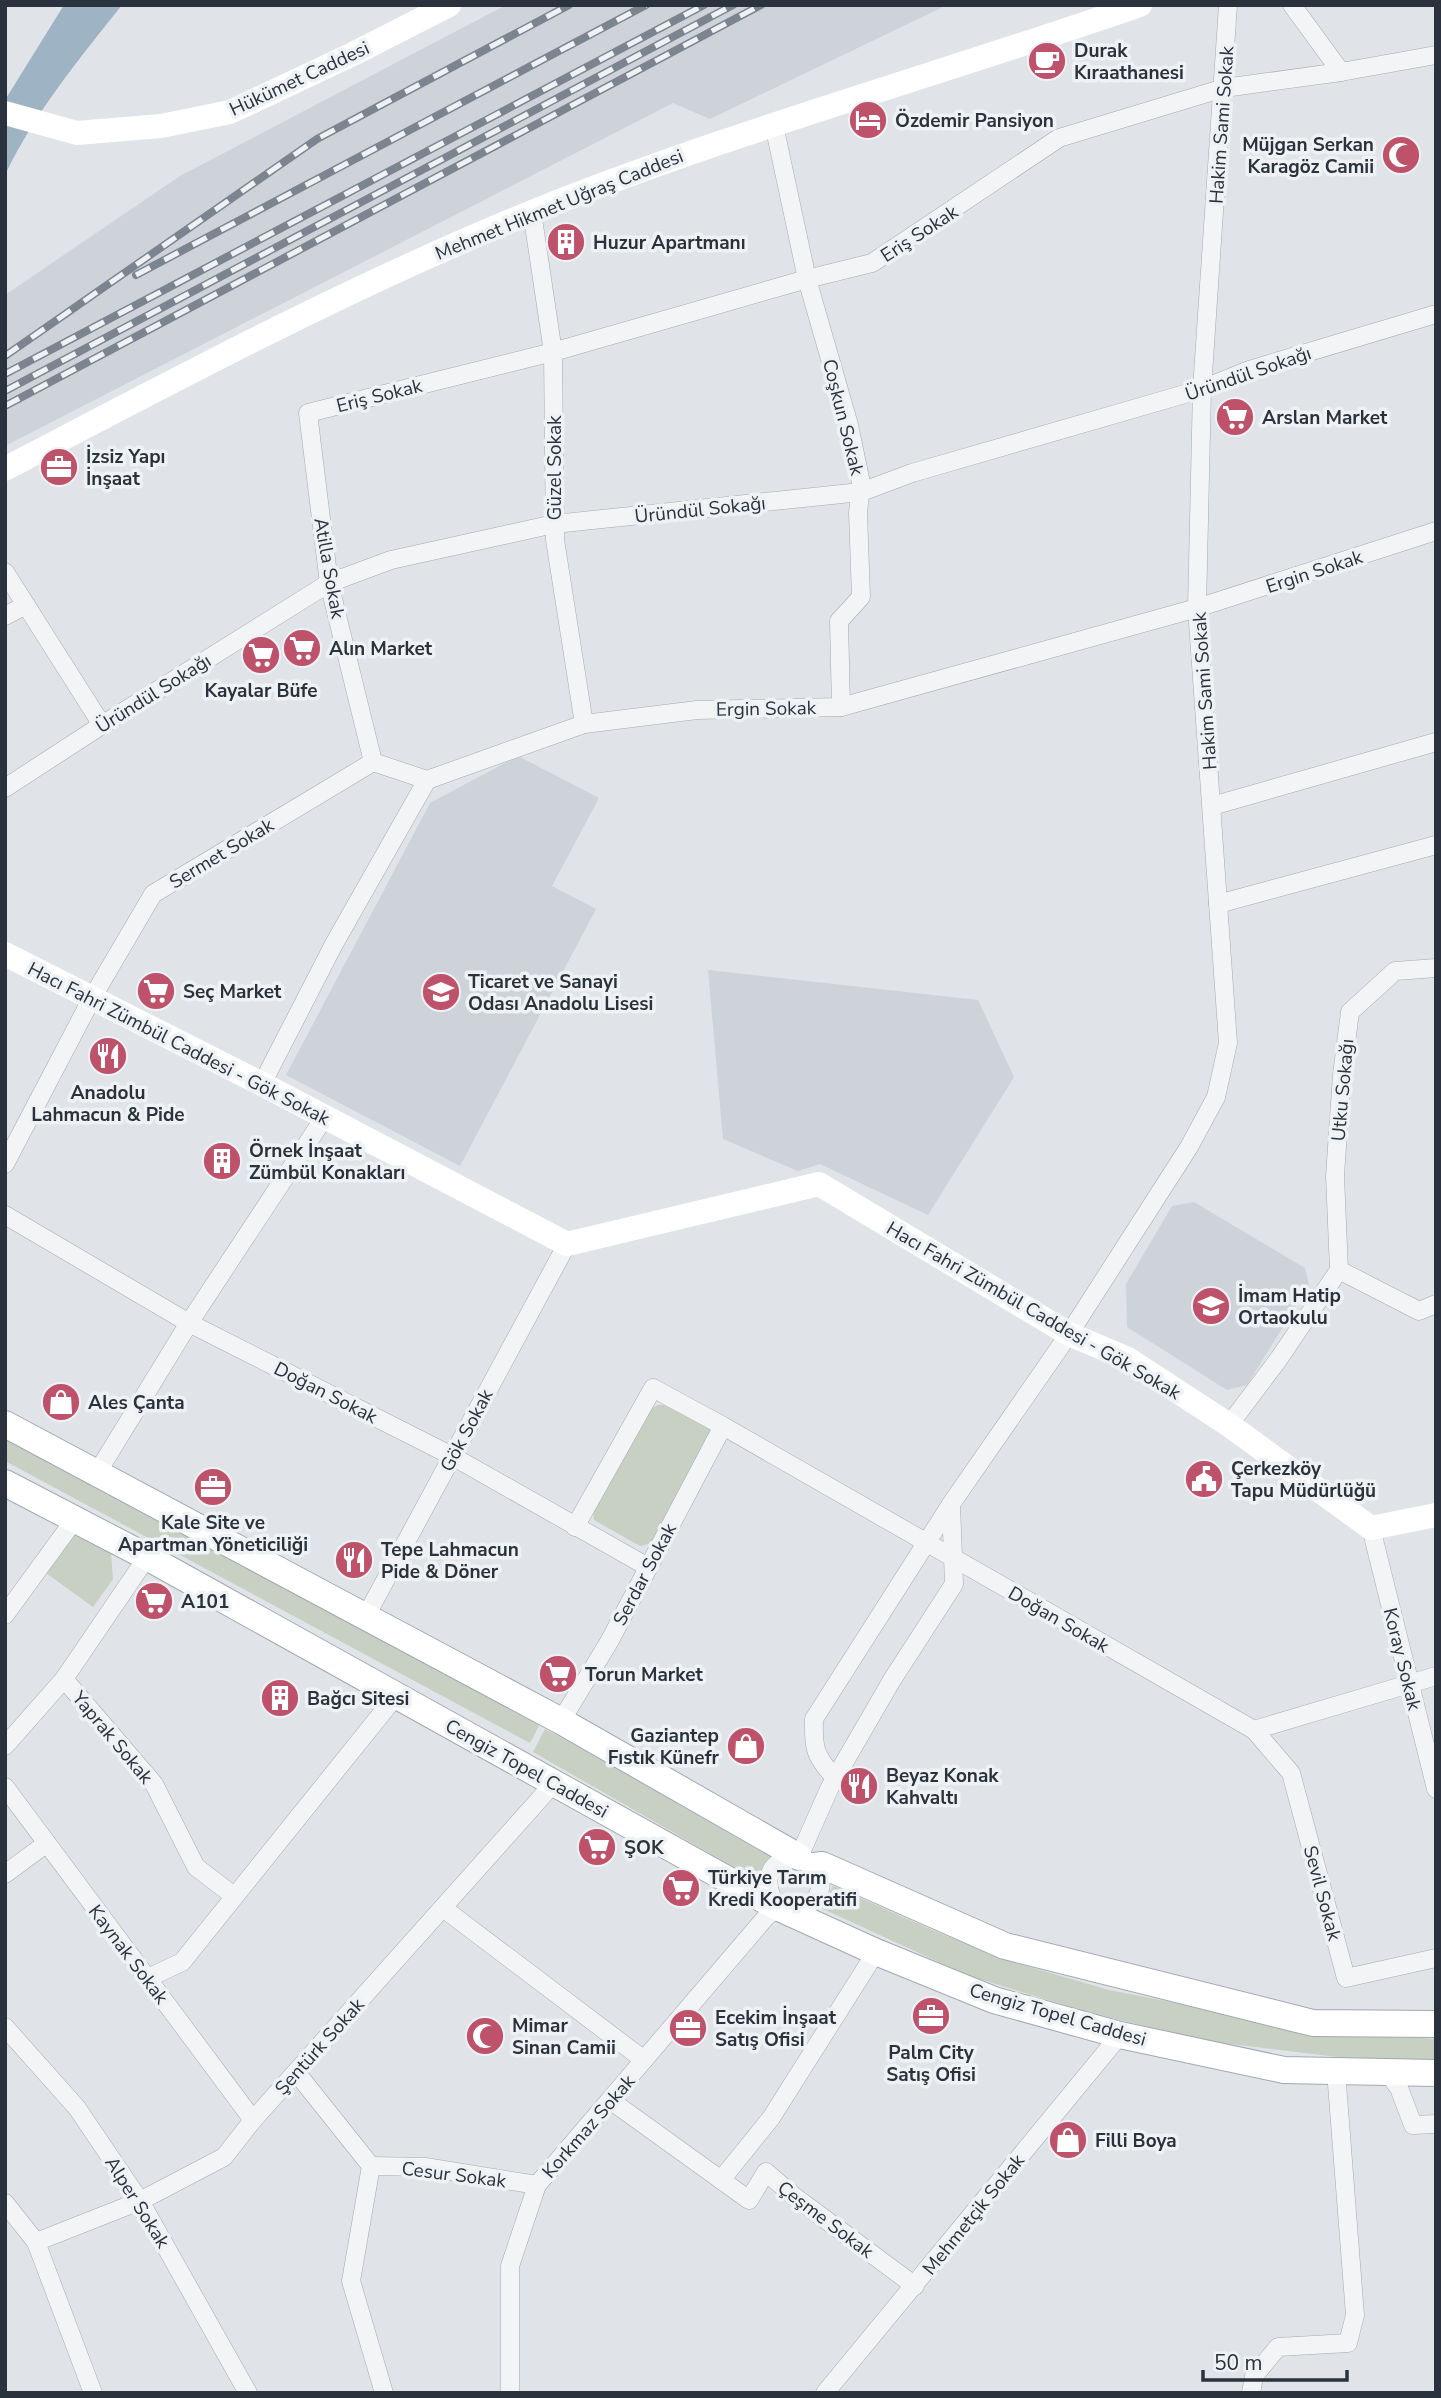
<svg xmlns="http://www.w3.org/2000/svg" width="1441" height="2398" font-family="'Nunito Sans',sans-serif">
<rect width="100%" height="100%" fill="#e0e3e7"/>
<g fill="#ced3d9">
<polygon points="506,5 947,5 710,119 673,103 5,446 5,295 180,176"/>
<polygon points="518,756 599,798 552,886 596,909 460,1166 286,1075 430,803"/>
<polygon points="708,970 978,1000 1014,1077 928,1215 820,1164 798,1171 723,1139"/>
<polygon points="1194,1202 1305,1268 1309,1285 1247,1385 1227,1390 1127,1327 1126,1284 1172,1206"/>
</g>
<g fill="#c7d0c2">
<polygon points="658,1405 664,1405 710,1429 711,1436 653,1543 640,1546 594,1520 593,1510 649,1410"/>
<polygon points="5,1429 543,1718 530,1743 5,1461"/>
<polygon points="71,1530 111,1554 113,1579 93,1607 42,1570"/>
<polygon points="545,1729 773,1854 760,1882 533,1752"/>
<polygon points="833,1886 937,1932 1016,1963 1109,1990 1310,2029 1436,2039 1436,2069 1206,2041 1088,2012 969,1976 821,1908"/>
</g>
<path fill="#9eb3c3" d="M64 5H122C79 59 35 112 5 175V100Z"/>
<g fill="none" stroke-linecap="round" stroke-linejoin="round">
<g stroke="#a6aab1" stroke-width="19">
<g id="street">
<polyline points="1292,5 1341,72"/>
<polyline points="774,125 807,279 849,425 861,483 858,513 861,597 839,621 841,707"/>
<polyline points="532,212 553,352 555,540 584,724"/>
<polyline points="5,572 102,725"/>
<polyline points="5,616 26,605"/>
<polyline points="373,762 329,583 308,413 553,352 807,279 872,263 1059,138 1224,88 1341,72 1436,55"/>
<polyline points="373,762 427,780"/>
<polyline points="5,788 102,725 329,583 391,560 554,524 861,492 912,473 1202,389 1249,370 1436,314"/>
<polyline points="1212,806 1436,742"/>
<polyline points="1218,904 1436,845"/>
<polyline points="262,1084 334,944 427,780 584,724 697,710 841,707 1197,608 1436,531"/>
<polyline points="5,1164 92,998 153,894 373,762"/>
<polyline points="5,1215 189,1323 452,1456 648,1567"/>
<polyline points="1339,1270 1335,1176 1342,1075 1350,1012 1395,971 1436,968"/>
<polyline points="1339,1270 1419,1311 1436,1304"/>
<polyline points="1229,1425 1278,1360 1339,1270"/>
<polyline points="97,1473 189,1323 324,1118"/>
<polyline points="575,1527 653,1388 723,1426 1254,1730 1436,1676"/>
<polyline points="1371,1528 1436,1789"/>
<polyline points="5,1615 75,1519"/>
<polyline points="366,1616 567,1244"/>
<polyline points="64,1679 154,1784 196,1867 234,1896"/>
<polyline points="561,1721 609,1642 723,1426"/>
<polyline points="1254,1730 1291,1773 1346,1978 1436,1958"/>
<polyline points="5,1746 64,1679 147,1557"/>
<path d="M835 1778C815 1756 813 1749 814 1719L951 1504"/>
<polyline points="5,1787 253,2120"/>
<path d="M791 1857C834 1858 831 1920 777 1907 764 1886 764 1865 791 1857Z"/>
<polyline points="799,1857 830,1787 892,1680 954,1584 951,1504 1069,1334 1189,1147 1216,1097 1228,1043 1197,608 1202,389 1228,5"/>
<polyline points="5,1874 47,1843"/>
<polyline points="443,1908 644,2060"/>
<polyline points="148,1978 182,1962 395,1697"/>
<polyline points="5,2027 77,2108 140,2201 248,2393"/>
<polyline points="296,2072 371,2166 351,2281 384,2393"/>
<polyline points="1387,2072 1399,2088 1413,2125 1436,2124"/>
<polyline points="610,2100 749,2200 766,2172 795,2197 915,2286"/>
<polyline points="371,2166 425,2167 537,2185"/>
<polyline points="721,2180 771,2118 876,1952"/>
<polyline points="5,2203 36,2242 93,2393"/>
<polyline points="36,2242 140,2201 224,2157 253,2120 554,1783"/>
<polyline points="510,2393 510,2266 537,2185 766,1917 777,1907"/>
<polyline points="825,2393 1120,2035"/>
<polyline points="1251,2393 1254,2376 1278,2347 1348,2343 1355,2315 1336,2071"/>
</g>
</g>
<g stroke="#a0a9b2" stroke-width="28">
<g id="primary">
<polyline points="5,1424 561,1721 799,1857"/>
<polyline points="5,1483 147,1557 777,1907 876,1952 994,2000 1120,2035 1284,2070 1436,2073"/>
<polyline points="814,1866 822,1865 1005,1946 1313,2023 1436,2024"/>
</g>
</g>
<use href="#street" stroke="#f2f4f6" stroke-width="18"/>
<g stroke="#fff" stroke-width="24">
<polyline points="5,113 77,133 161,126 230,112 353,54 449,5"/>
<path d="M5 469C178 378 351 286 532 212 731 132 938 75 1140 5"/>
<polyline points="5,954 262,1084 567,1244 819,1184 1069,1334 1128,1359 1229,1425 1371,1528 1436,1515"/>
</g>
<use href="#primary" stroke="#fff" stroke-width="26"/>
<g stroke="#7b848f" stroke-width="8">
<g id="rail">
<polyline points="136,275 646,5"/>
<polyline points="5,356 317,139 569,5"/>
<polyline points="5,374 704,5"/>
<polyline points="5,391 733,5"/>
<polyline points="5,406 761,5"/>
</g>
</g>
<use href="#rail" stroke="#eff2f5" stroke-width="5" stroke-dasharray="16" stroke-linecap="butt"/>
</g>
<defs>
<g id="cafe-disc" transform="scale(2.0125)"><circle r="9.5" fill="#bf526b" stroke="#eff2f5"/><path d="M-5.5-4.5H6V0H3Q3 3.5 0 3.5H-2.5Q-5.5 3.5-5.5 0ZM3-3.2v2h1.7v-2ZM-6 4.5H4V6H-6Z" fill="#fff"/></g>
<g id="hotel-disc" transform="scale(2.0125)"><circle r="9.5" fill="#bf526b" stroke="#eff2f5"/><path d="M-6-4.5h1.5V1H6V5H4.5V3h-9V5H-6ZM-4 0a1.8 1.8 0 1 1 3.6 0ZM.5 0V-2.5h3Q6-2.5 6 0Z" fill="#fff"/></g>
<g id="mosque-disc" transform="scale(2.0125)"><circle r="9.5" fill="#bf526b" stroke="#eff2f5"/><path d="M3.5-4.9A6 6 0 1 0 3.5 4.9A5 5 0 1 1 3.5-4.9Z" fill="#fff"/></g>
<g id="building-disc" transform="scale(2.0125)"><circle r="9.5" fill="#bf526b" stroke="#eff2f5"/><path d="M-4-6H4V6H1V3H-1V6H-4ZM-2.5-4.3h1.7v1.8h-1.7ZM.8-4.3h1.7v1.8H.8ZM-2.5-1h1.7V.8h-1.7ZM.8-1h1.7V.8H.8Z" fill="#fff"/></g>
<g id="supermarket-disc" transform="scale(2.0125)"><circle r="9.5" fill="#bf526b" stroke="#eff2f5"/><path d="M-6-5.5h2.5l.6 2H6L4.5 2H-2.5L-4.4-4H-6ZM-1.5 3.2a1.3 1.3 0 1 0 .1 0ZM3 3.2a1.3 1.3 0 1 0 .1 0Z" fill="#fff"/></g>
<g id="office-disc" transform="scale(2.0125)"><circle r="9.5" fill="#bf526b" stroke="#eff2f5"/><path d="M-6-3h4V-5.5h4V-3h4V5H-6ZM-1-4.5V-3h2v-1.5ZM-6 0V1H6V0Z" fill="#fff"/></g>
<g id="school-disc" transform="scale(2.0125)"><circle r="9.5" fill="#bf526b" stroke="#eff2f5"/><path d="M0-5L7-2L0 1L-7-2ZM-4 1L0 2.5L4 1V4Q0 6-4 4Z" fill="#fff"/></g>
<g id="restaurant-disc" transform="scale(2.0125)"><circle r="9.5" fill="#bf526b" stroke="#eff2f5"/><path d="M-5-6h1v4h1v-4h1v4h1v-4h1v5L-1.5 .5V6h-2V.5L-5-1ZM5-6V6H3V1.5H1.5Q1.5-4 5-6Z" fill="#fff"/></g>
<g id="shop-disc" transform="scale(2.0125)"><circle r="9.5" fill="#bf526b" stroke="#eff2f5"/><path d="M-5-2.5h2.3a2.7 3.5 0 0 1 5.4 0H5L5.5 6h-11ZM-1.5-2.5h3a1.5 2.3 0 0 0-3 0Z" fill="#fff"/></g>
<g id="civic-disc" transform="scale(2.0125)"><circle r="9.5" fill="#bf526b" stroke="#eff2f5"/><path d="M-.6-6.5H3V-4.5H.6V-3L4-1V1h2V6H-6V1h2V-1L-.6-3ZM-1.2 2.5V6h2.4V2.5Z" fill="#fff"/></g>
</defs>
<g fill-rule="evenodd">
<use href="#cafe-disc" x="1047" y="61"/>
<use href="#hotel-disc" x="868" y="120"/>
<use href="#mosque-disc" x="1401" y="155"/>
<use href="#building-disc" x="566" y="242"/>
<use href="#supermarket-disc" x="1235" y="417"/>
<use href="#office-disc" x="59" y="467"/>
<use href="#supermarket-disc" x="302" y="648"/>
<use href="#supermarket-disc" x="261" y="655"/>
<use href="#supermarket-disc" x="156" y="991"/>
<use href="#school-disc" x="441" y="992"/>
<use href="#restaurant-disc" x="108" y="1056"/>
<use href="#building-disc" x="222" y="1161"/>
<use href="#school-disc" x="1211" y="1306"/>
<use href="#shop-disc" x="61" y="1402"/>
<use href="#civic-disc" x="1204" y="1479"/>
<use href="#office-disc" x="213" y="1487"/>
<use href="#restaurant-disc" x="354" y="1560"/>
<use href="#supermarket-disc" x="154" y="1601"/>
<use href="#supermarket-disc" x="558" y="1674"/>
<use href="#building-disc" x="280" y="1698"/>
<use href="#shop-disc" x="746" y="1746"/>
<use href="#restaurant-disc" x="859" y="1786"/>
<use href="#supermarket-disc" x="597" y="1847"/>
<use href="#supermarket-disc" x="681" y="1888"/>
<use href="#office-disc" x="931" y="2016"/>
<use href="#office-disc" x="688" y="2028"/>
<use href="#mosque-disc" x="485" y="2036"/>
<use href="#shop-disc" x="1068" y="2140"/>
</g>
<g text-anchor="middle" stroke-width="7" stroke-linejoin="round" paint-order="stroke">
<g font-size="19" font-weight="bold" fill="#2a323d" stroke="#eff2f5" text-anchor="start">
<text x="1074" y="57">Durak<tspan x="1074" dy="22">Kıraathanesi</tspan></text>
<text x="895" y="127">Özdemir Pansiyon</text>
<text x="1374" y="151" text-anchor="end">Müjgan Serkan<tspan x="1374" dy="22">Karagöz Camii</tspan></text>
<text x="593" y="249">Huzur Apartmanı</text>
<text x="1262" y="424">Arslan Market</text>
<text x="86" y="463">İzsiz Yapı<tspan x="86" dy="22">İnşaat</tspan></text>
<text x="329" y="655">Alın Market</text>
<text x="261" y="697" text-anchor="middle">Kayalar Büfe</text>
<text x="468" y="988">Ticaret ve Sanayi<tspan x="468" dy="22">Odası Anadolu Lisesi</tspan></text>
<text x="183" y="998">Seç Market</text>
<text x="108" y="1099" text-anchor="middle">Anadolu<tspan x="108" dy="22">Lahmacun &amp; Pide</tspan></text>
<text x="249" y="1157">Örnek İnşaat<tspan x="249" dy="22">Zümbül Konakları</tspan></text>
<text x="1238" y="1302">İmam Hatip<tspan x="1238" dy="22">Ortaokulu</tspan></text>
<text x="88" y="1409">Ales Çanta</text>
<text x="1231" y="1475">Çerkezköy<tspan x="1231" dy="22">Tapu Müdürlüğü</tspan></text>
<text x="213" y="1529" text-anchor="middle">Kale Site ve<tspan x="213" dy="22">Apartman Yöneticiliği</tspan></text>
<text x="381" y="1556">Tepe Lahmacun<tspan x="381" dy="22">Pide &amp; Döner</tspan></text>
<text x="181" y="1608">A101</text>
<text x="585" y="1681">Torun Market</text>
<text x="307" y="1705">Bağcı Sitesi</text>
<text x="719" y="1742" text-anchor="end">Gaziantep<tspan x="719" dy="22">Fıstık Künefr</tspan></text>
<text x="886" y="1782">Beyaz Konak<tspan x="886" dy="22">Kahvaltı</tspan></text>
<text x="624" y="1854">ŞOK</text>
<text x="708" y="1884">Türkiye Tarım<tspan x="708" dy="22">Kredi Kooperatifi</tspan></text>
<text x="715" y="2024">Ecekim İnşaat<tspan x="715" dy="22">Satış Ofisi</tspan></text>
<text x="512" y="2032">Mimar<tspan x="512" dy="22">Sinan Camii</tspan></text>
<text x="931" y="2059" text-anchor="middle">Palm City<tspan x="931" dy="22">Satış Ofisi</tspan></text>
<text x="1095" y="2147">Filli Boya</text>
</g>
<g font-size="19" fill="#2a323d" stroke="#eff2f5">
<text transform="translate(299 78) rotate(-25)" y="7">Hükümet Caddesi</text>
<text transform="translate(1221 125) rotate(-86)" y="7">Hakim Sami Sokak</text>
<text transform="translate(559 204) rotate(-22)" y="7">Mehmet Hikmet Uğraş Caddesi</text>
<text transform="translate(919 233) rotate(-33)" y="7">Eriş Sokak</text>
<text transform="translate(1248 373) rotate(-19)" y="7">Üründül Sokağı</text>
<text transform="translate(379 395) rotate(-14)" y="7">Eriş Sokak</text>
<text transform="translate(844 417) rotate(76)" y="7">Coşkun Sokak</text>
<text transform="translate(554 468) rotate(-90)" y="7">Güzel Sokak</text>
<text transform="translate(700 509) rotate(-6)" y="7">Üründül Sokağı</text>
<text transform="translate(330 568) rotate(80)" y="7">Atilla Sokak</text>
<text transform="translate(1314 571) rotate(-18)" y="7">Ergin Sokak</text>
<text transform="translate(1204 691) rotate(-94)" y="7">Hakim Sami Sokak</text>
<text transform="translate(153 693) rotate(-32)" y="7">Üründül Sokağı</text>
<text transform="translate(766 708) rotate(-1)" y="7">Ergin Sokak</text>
<text transform="translate(221 853) rotate(-31)" y="7">Sermet Sokak</text>
<text transform="translate(179 1043) rotate(27)" y="7">Hacı Fahri Zümbül Caddesi - Gök Sokak</text>
<text transform="translate(1342 1090) rotate(-85)" y="7">Utku Sokağı</text>
<text transform="translate(1034 1310) rotate(30)" y="7">Hacı Fahri Zümbül Caddesi - Gök Sokak</text>
<text transform="translate(326 1392) rotate(27)" y="7">Doğan Sokak</text>
<text transform="translate(466 1430) rotate(-62)" y="7">Gök Sokak</text>
<text transform="translate(644 1574) rotate(-62)" y="7">Serdar Sokak</text>
<text transform="translate(1059 1619) rotate(30)" y="7">Doğan Sokak</text>
<text transform="translate(1403 1659) rotate(76)" y="7">Koray Sokak</text>
<text transform="translate(113 1737) rotate(50)" y="7">Yaprak Sokak</text>
<text transform="translate(527 1768) rotate(29)" y="7">Cengiz Topel Caddesi</text>
<text transform="translate(1323 1893) rotate(75)" y="7">Sevil Sokak</text>
<text transform="translate(129 1954) rotate(53)" y="7">Kaynak Sokak</text>
<text transform="translate(1058 2014) rotate(16)" y="7">Cengiz Topel Caddesi</text>
<text transform="translate(319 2046) rotate(-48)" y="7">Şentürk Sokak</text>
<text transform="translate(588 2126) rotate(-49)" y="7">Korkmaz Sokak</text>
<text transform="translate(454 2174) rotate(7)" y="7">Cesur Sokak</text>
<text transform="translate(138 2202) rotate(58)" y="7">Alper Sokak</text>
<text transform="translate(973 2214) rotate(-51)" y="7">Mehmetçik Sokak</text>
<text transform="translate(826 2219) rotate(37)" y="7">Çeşme Sokak</text>
</g>
</g>
<rect width="1441" height="2398" fill="none" stroke="#2a323d" stroke-width="14"/>
<path d="M1203 2370v10h144v-10" fill="none" stroke="#2a323d" stroke-width="3.5"/>
<text x="1214" y="2370" font-size="21" fill="#2a323d" stroke="#eff2f5" stroke-width="5" paint-order="stroke">50 m</text>
</svg>
